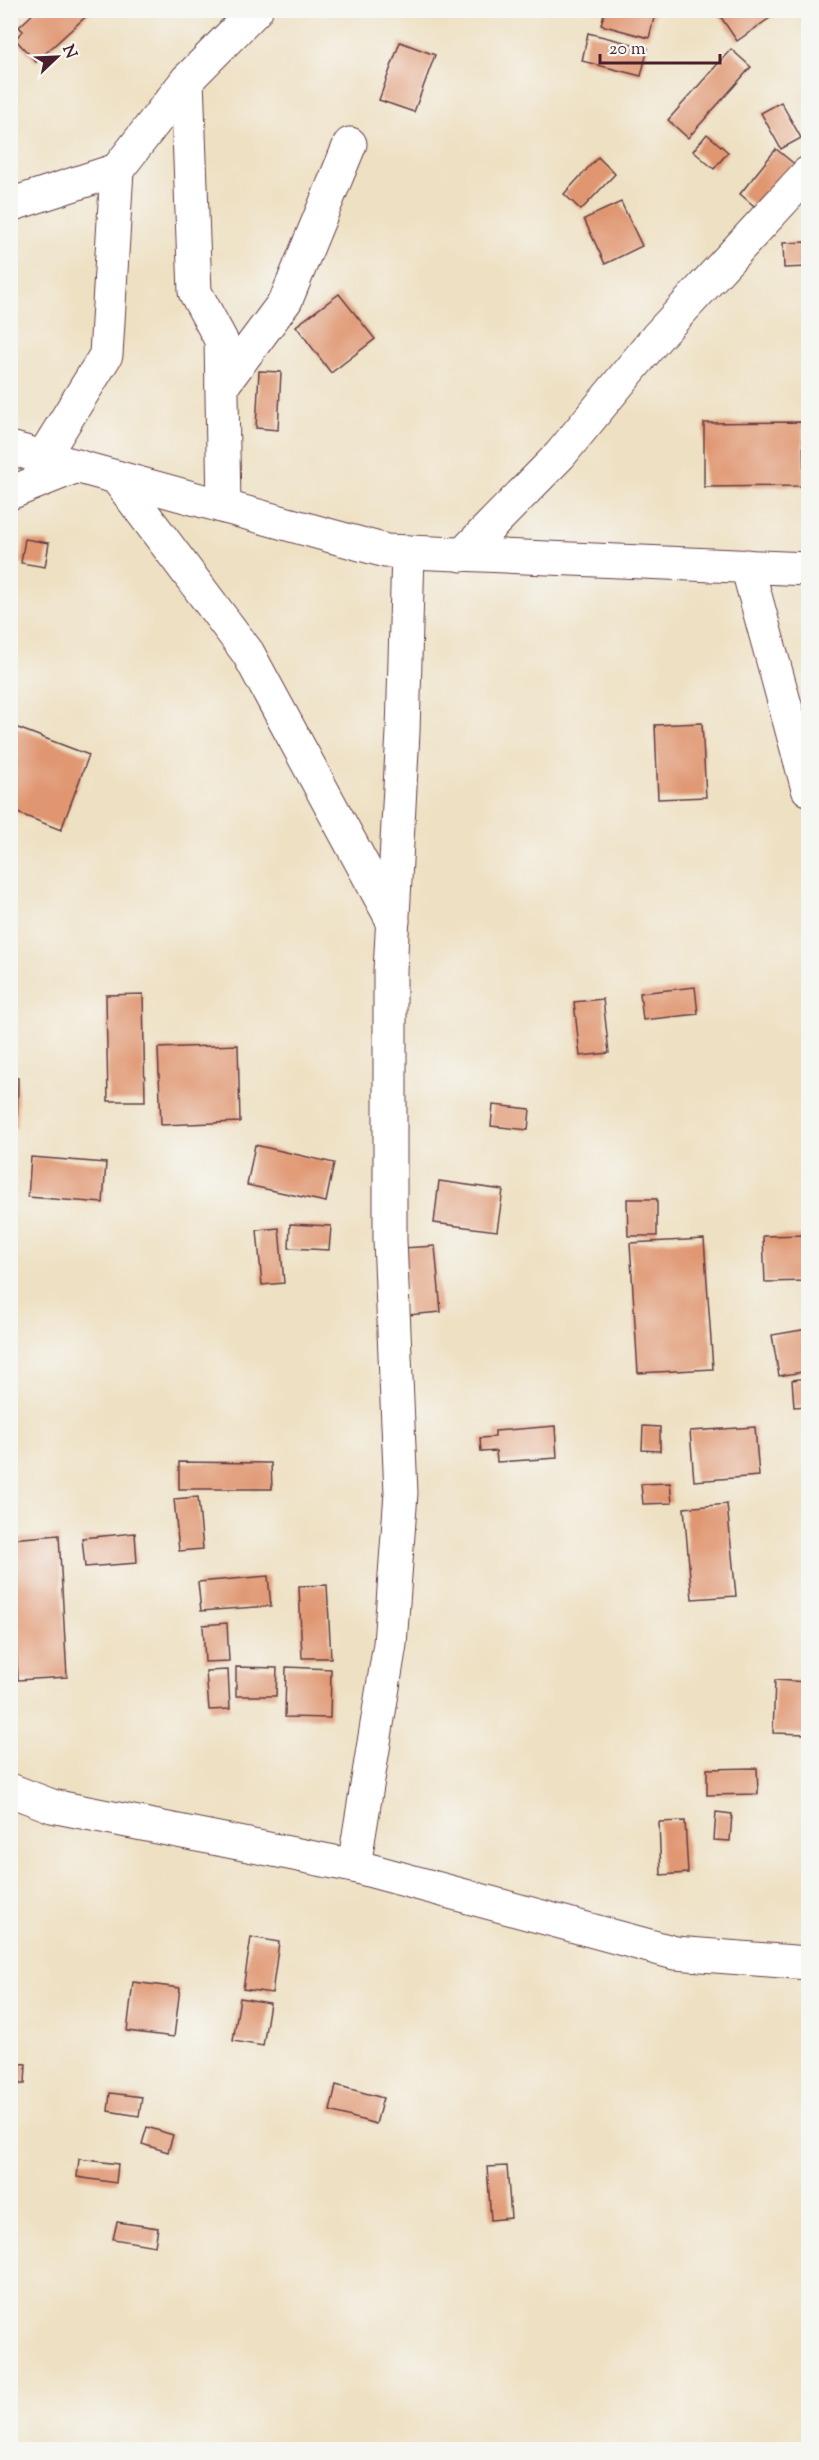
<svg xmlns="http://www.w3.org/2000/svg" width="819" height="2460" font-family="'Sorts Mill Goudy',serif">
<rect width="100%" height="100%" fill="#f6f6f2"/>
<filter id="ink" filterUnits="userSpaceOnUse"><feTurbulence type="fractalNoise" baseFrequency=".0167" numOctaves="2"/><feDisplacementMap in="SourceGraphic" scale="12" xChannelSelector="R" yChannelSelector="G"/><feConvolveMatrix kernelMatrix="1 2 1 2 8 2 1 2 1" color-interpolation-filters="sRGB"/></filter>
<filter id="wash" filterUnits="userSpaceOnUse"><feTurbulence type="fractalNoise" baseFrequency=".008" numOctaves="4" result="noise"/><feDisplacementMap in="SourceGraphic" scale="24" xChannelSelector="R" yChannelSelector="G"/><feGaussianBlur stdDeviation="1.35" result="paint"/><feColorMatrix in="noise" values="0 0 0 0 0 0 0 0 0 0 0 0 0 0 0 0 0 1.4 0 .05"/><feComposite in="paint" operator="in"/></filter>
<g filter="url(#wash)">
<rect width="100%" height="100%" fill="#eee0c2"/>
<g id="blocks">
<g fill="#e09671">
<polygon points="37,10 93,10 36,62 15,39 23,31 19,27"/>
<polygon points="605,10 656,10 649,38 601,25"/>
<polygon points="716,10 775,10 777,13 737,41"/>
<polygon points="588,33 648,48 641,76 582,61"/>
<polygon points="400,42 435,55 414,112 379,100"/>
<polygon points="731,49 751,67 688,138 668,120"/>
<polygon points="781,102 801,138 781,149 761,113"/>
<polygon points="707,134 728,152 714,169 693,151"/>
<polygon points="776,149 797,166 760,211 740,194"/>
<polygon points="598,157 615,174 581,210 564,194"/>
<polygon points="621,202 642,246 605,264 584,219"/>
<polygon points="808,242 808,267 784,268 783,243"/>
<polygon points="339,294 375,339 331,373 296,326"/>
<polygon points="259,371 281,372 278,430 256,428"/>
<polygon points="803,422 804,486 704,487 704,423"/>
<polygon points="25,539 49,543 45,567 21,563"/>
<polygon points="702,723 706,797 658,799 655,725"/>
<polygon points="10,725 89,755 61,830 10,810"/>
<polygon points="695,987 698,1014 643,1020 640,993"/>
<polygon points="143,994 145,1101 108,1101 106,995"/>
<polygon points="603,999 609,1053 580,1056 574,1002"/>
<polygon points="238,1045 240,1122 161,1125 158,1048"/>
<polygon points="10,1078 18,1078 17,1128 10,1128"/>
<polygon points="493,1105 530,1109 528,1130 491,1126"/>
<polygon points="255,1145 334,1163 326,1202 247,1185"/>
<polygon points="31,1157 106,1163 103,1203 28,1197"/>
<polygon points="439,1181 503,1190 497,1231 434,1223"/>
<polygon points="627,1199 657,1199 657,1236 628,1236"/>
<polygon points="290,1224 331,1226 329,1250 289,1248"/>
<polygon points="279,1228 284,1283 262,1285 257,1230"/>
<polygon points="808,1235 808,1281 765,1282 763,1236"/>
<polygon points="704,1239 713,1369 638,1373 630,1243"/>
<polygon points="435,1246 441,1312 408,1315 403,1248"/>
<polygon points="808,1329 808,1371 779,1376 772,1335"/>
<polygon points="808,1378 808,1406 794,1407 792,1380"/>
<polygon points="555,1426 557,1458 497,1462 496,1451 481,1452 480,1438 495,1437 495,1431"/>
<polygon points="643,1426 660,1427 660,1451 642,1450"/>
<polygon points="755,1427 759,1476 694,1481 690,1431"/>
<polygon points="179,1462 271,1463 272,1489 179,1489"/>
<polygon points="670,1483 672,1503 643,1504 641,1484"/>
<polygon points="198,1497 203,1549 179,1551 174,1499"/>
<polygon points="727,1504 736,1596 692,1599 684,1508"/>
<polygon points="135,1533 137,1563 85,1567 82,1538"/>
<polygon points="59,1535 67,1677 18,1680 10,1539"/>
<polygon points="268,1576 271,1606 201,1611 198,1582"/>
<polygon points="327,1585 331,1658 302,1658 299,1586"/>
<polygon points="227,1623 229,1661 205,1662 203,1625"/>
<polygon points="236,1667 277,1668 276,1696 236,1696"/>
<polygon points="286,1667 331,1669 330,1718 285,1717"/>
<polygon points="228,1670 230,1709 209,1710 206,1671"/>
<polygon points="775,1680 808,1682 807,1734 773,1733"/>
<polygon points="757,1768 758,1794 707,1795 707,1769"/>
<polygon points="716,1812 732,1814 730,1841 714,1840"/>
<polygon points="685,1821 688,1873 661,1875 659,1822"/>
<polygon points="251,1937 279,1942 272,1993 243,1989"/>
<polygon points="133,1982 180,1988 174,2037 127,2031"/>
<polygon points="240,1998 270,2003 263,2046 233,2041"/>
<polygon points="10,2063 26,2064 25,2084 10,2084"/>
<polygon points="336,2085 383,2098 376,2124 330,2111"/>
<polygon points="110,2093 142,2097 139,2116 108,2111"/>
<polygon points="147,2127 173,2135 168,2152 142,2144"/>
<polygon points="79,2159 118,2164 116,2183 77,2177"/>
<polygon points="507,2166 511,2218 491,2220 487,2167"/>
<polygon points="117,2222 158,2228 155,2246 113,2239"/>
</g>
</g>
</g>
<g filter="url(#ink)">
<use href="#blocks" fill-opacity="0" stroke="#633c42" stroke-width="1.5"/>
<g fill="none" stroke-linecap="round" stroke-linejoin="round">
<g stroke="#633c42" stroke-width="35">
<g id="minor">
<polyline points="187,80 195,292 221,340 224,507"/>
<polyline points="10,205 117,170 187,80 256,10"/>
<polyline points="222,386 286,300 350,144"/>
<polyline points="10,448 386,551 808,569"/>
<polyline points="43,457 106,355 117,170"/>
<polyline points="116,477 248,653 393,921"/>
<polyline points="10,493 77,466"/>
<polyline points="462,555 560,455 657,337 808,173"/>
<polyline points="747,566 808,789"/>
<polyline points="10,1790 52,1806 354,1866 675,1953 808,1963"/>
<polyline points="354,1866 390,1644 401,1493 390,1240 390,971 403,732 408,552"/>
</g>
</g>
<use href="#minor" stroke="#fff" stroke-width="33"/>
</g>
</g>
<rect width="819" height="2460" fill="none" stroke="#f6f6f2" stroke-width="36"/>
<g transform="translate(57 57) rotate(67)" stroke="#f6f6f2" stroke-width="4.5" paint-order="stroke">
<path d="M0-4.5L10 22L0 15L-10 22Z" fill="#4a1f2b"/>
<text y="-9" font-size="16" font-weight="bold" text-anchor="middle" fill="#4a1f2b">N</text>
</g>
<path d="M600 54v9h120v-9" fill="none" stroke="#4a1f2b" stroke-width="3"/>
<text x="609" y="54" font-size="18" fill="#4a1f2b" stroke="#f6f6f2" stroke-width="4.5" paint-order="stroke">20 m</text>
</svg>
